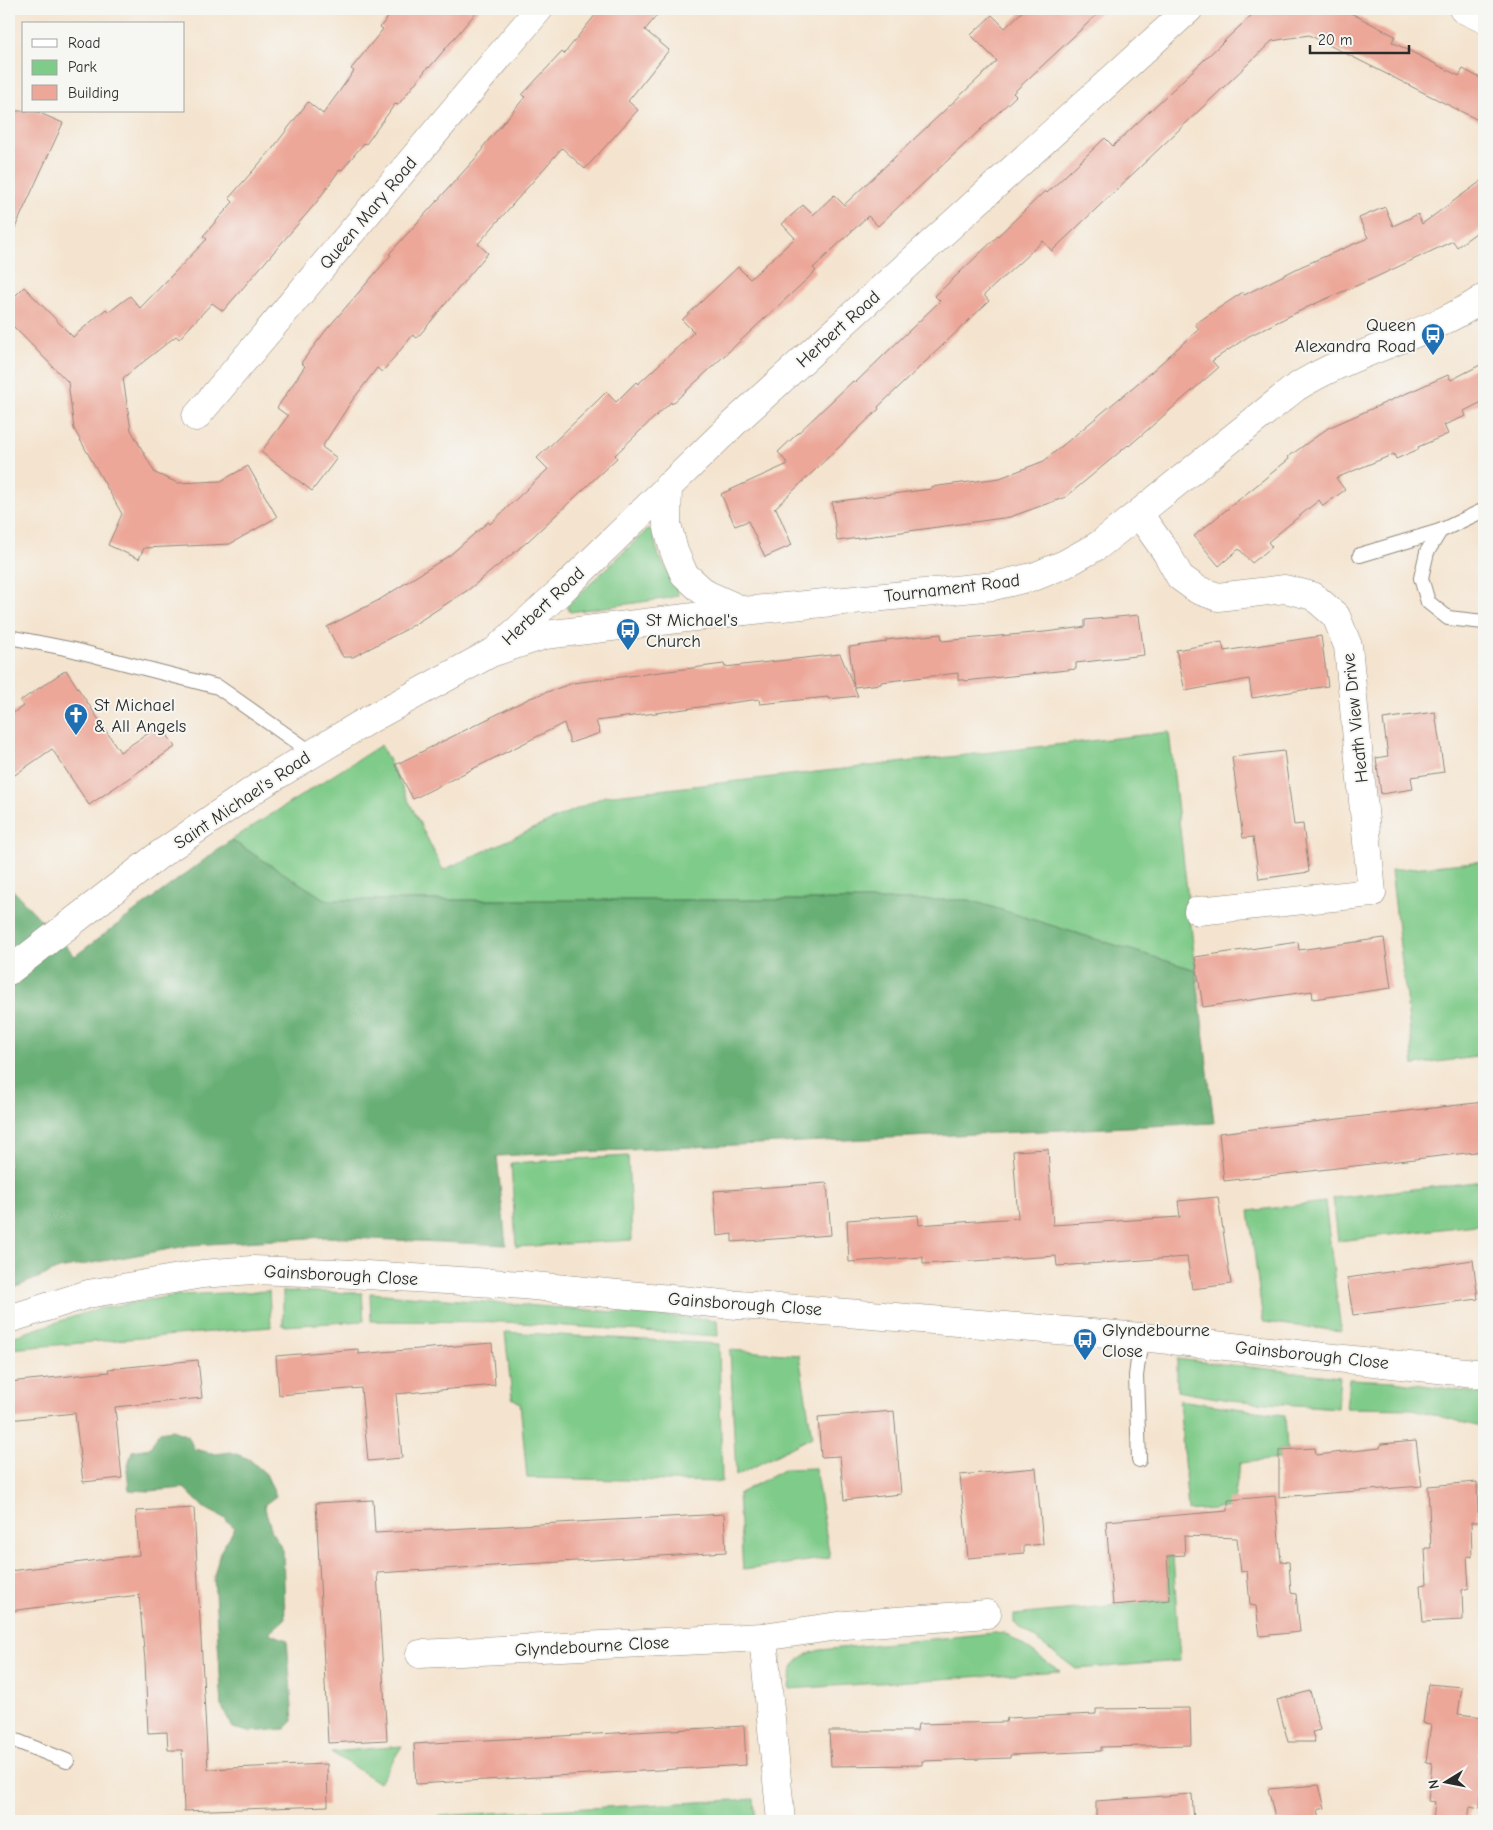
<svg xmlns="http://www.w3.org/2000/svg" width="1493" height="1830" font-family="'Comic Neue',sans-serif">
<rect width="100%" height="100%" fill="#f6f6f2"/>
<filter id="ink" filterUnits="userSpaceOnUse"><feTurbulence type="fractalNoise" baseFrequency=".02" numOctaves="2"/><feDisplacementMap in="SourceGraphic" scale="10" xChannelSelector="R" yChannelSelector="G"/><feConvolveMatrix kernelMatrix="1 2 1 2 8 2 1 2 1" color-interpolation-filters="sRGB"/></filter>
<filter id="wash" filterUnits="userSpaceOnUse"><feTurbulence type="fractalNoise" baseFrequency=".0096" numOctaves="4" result="noise"/><feDisplacementMap in="SourceGraphic" scale="20" xChannelSelector="R" yChannelSelector="G"/><feGaussianBlur stdDeviation="1.12" result="paint"/><feColorMatrix in="noise" values="0 0 0 0 0 0 0 0 0 0 0 0 0 0 0 0 0 1.4 0 .05"/><feComposite in="paint" operator="in"/></filter>
<g filter="url(#wash)">
<rect width="100%" height="100%" fill="#f4e4cf"/>
<g fill="#7fcb89" stroke="#557b5a">
<path d="M648 529 653 530C654 536 655 544 657 550 661 565 677 580 678 595L670 598 570 612 567 606Z"/>
<polygon points="1169,732 1196,970 969,900 326,900 231,840 381,745 443,870 605,796"/>
<polygon points="1484,861 1484,1056 1414,1065 1391,870"/>
<polygon points="628,1156 632,1240 516,1247 511,1163"/>
<polygon points="1484,1181 1484,1224 1338,1241 1333,1198"/>
<polygon points="1325,1202 1341,1331 1263,1322 1249,1211"/>
<polygon points="269,1291 271,1327 9,1349 9,1338 97,1309 178,1295"/>
<polygon points="283,1291 362,1293 364,1321 283,1326"/>
<polygon points="370,1293 717,1320 718,1336 505,1322 371,1321"/>
<polygon points="505,1332 719,1344 722,1482 527,1478 520,1403 512,1398"/>
<polygon points="730,1350 799,1355 812,1437 736,1476"/>
<polygon points="1177,1359 1340,1377 1337,1408 1228,1400 1177,1391"/>
<polygon points="1349,1379 1395,1381 1484,1394 1484,1428 1413,1409 1346,1408"/>
<polygon points="1179,1400 1285,1415 1287,1450 1279,1450 1279,1459 1240,1463 1234,1500 1228,1508 1188,1511"/>
<polygon points="815,1468 830,1558 743,1570 738,1494 785,1469"/>
<polygon points="1173,1556 1180,1661 1076,1669 1014,1623 1014,1615 1170,1600 1167,1557"/>
<path d="M1004 1632 1060 1671 789 1689C791 1664 795 1657 820 1650Z"/>
<polygon points="402,1746 379,1783 331,1752"/>
<polygon points="754,1799 756,1821 439,1821 439,1816"/>
</g>
<g fill="#67af75" stroke="#496d50">
<polygon points="231,840 326,900 969,900 1196,970 1214,1123 497,1156 506,1245 326,1237 192,1245 59,1269 14,1288 9,1280 9,886 75,956"/>
<polygon points="172,1430 188,1436 194,1449 216,1454 231,1452 249,1459 266,1474 276,1496 264,1505 272,1532 283,1550 285,1619 269,1633 287,1640 293,1721 285,1729 249,1732 233,1728 222,1707 214,1576 220,1552 235,1528 224,1518 203,1507 184,1488 150,1491 129,1490 127,1469 132,1451 150,1448 159,1432"/>
</g>
<g id="blocks">
<g fill="#eca799">
<polygon points="395,9 479,9 429,68 428,67 398,105 395,104 366,144 364,143 342,170 340,169 316,203 223,311 212,303 179,339 176,336 123,378 131,430 155,473 178,483 221,481 248,466 277,517 230,544 144,548 139,559 108,545 122,514 74,429 68,382 9,322 9,302 24,287 73,337 106,309 109,312 130,296 140,308 207,239 203,236 233,202 229,198 273,148 308,102 323,114 354,71 351,69 383,29 380,27"/>
<polygon points="600,9 662,9 645,30 669,50 628,101 638,110 585,169 562,148 478,244 488,253 417,338 413,335 382,372 377,368 351,402 322,447 337,458 312,491 261,452 288,416 277,408 305,366 301,363 327,329 391,255 389,254 483,150 482,148 525,97 522,95 562,52 564,54"/>
<polygon points="1025,9 1103,9 1013,93 1016,96 878,226 868,216 813,268 816,271 672,404 671,402 641,430 615,455 617,458 527,542 468,590 407,629 353,657 343,657 327,627 379,600 450,555 488,522 490,524 548,469 537,458 596,402 606,392 616,402 636,382 638,384 694,332 682,320 738,267 750,279 795,238 782,224 803,205 813,215 834,195 844,205 997,61 971,35 992,15 1005,28"/>
<polygon points="1258,9 1343,9 1395,36 1392,42 1459,76 1463,69 1484,80 1484,123 1309,35 1272,41 1052,251 1043,241 984,295 989,301 878,407 879,409 774,509 776,508 792,545 765,557 748,521 735,526 721,494 788,464 778,452 853,381 855,383 940,301 935,296 1045,191 1047,193 1105,138 1113,146"/>
<polygon points="9,111 35,111 63,123 9,241"/>
<polygon points="1484,179 1484,227 1457,247 1453,241 1374,278 1312,305 1249,336 1212,361 1218,368 1129,446 1128,445 1066,497 1010,517 837,541 832,502 931,489 931,487 1000,478 1044,461 1150,373 1199,329 1195,324 1243,292 1244,295 1300,267 1368,238 1359,218 1385,207 1393,226 1418,214 1422,224"/>
<polygon points="1484,363 1484,401 1464,411 1466,416 1444,425 1448,434 1418,447 1419,449 1396,459 1394,454 1336,478 1345,490 1323,506 1319,500 1268,542 1272,547 1252,563 1239,549 1219,566 1194,536 1289,459 1288,457 1328,428 1448,375 1451,380"/>
<polygon points="1139,615 1144,655 1076,663 1076,669 965,681 965,680 958,680 958,673 881,682 881,684 854,687 849,647 886,642 886,640 941,634 942,641 1045,632 1085,627 1085,620"/>
<polygon points="1321,636 1328,686 1252,698 1249,679 1185,691 1176,650 1222,642 1224,651"/>
<polygon points="840,654 858,696 828,699 828,697 760,704 759,699 596,721 600,733 570,743 564,723 413,799 395,765 530,698 573,683 724,664 725,667"/>
<polygon points="66,670 120,752 161,725 175,747 89,805 52,749 9,779 9,716 23,706 20,701"/>
<polygon points="1435,712 1444,772 1411,777 1413,789 1381,794 1376,758 1388,756 1383,719"/>
<polygon points="1284,751 1294,825 1303,824 1309,872 1259,879 1253,837 1243,838 1232,757"/>
<polygon points="1384,938 1391,988 1313,999 1312,991 1203,1007 1195,957 1298,942 1299,950"/>
<polygon points="1484,1102 1484,1151 1224,1181 1219,1133"/>
<polygon points="1048,1149 1053,1225 1180,1217 1178,1201 1218,1197 1231,1284 1192,1289 1187,1257 1057,1266 1056,1256 923,1264 923,1257 849,1262 847,1220 918,1215 919,1225 1018,1218 1013,1151"/>
<polygon points="827,1183 831,1235 732,1242 732,1234 717,1236 714,1191"/>
<polygon points="1473,1260 1478,1299 1353,1315 1347,1278"/>
<polygon points="492,1343 495,1385 396,1394 402,1458 368,1461 361,1388 279,1395 276,1356 358,1349 358,1354"/>
<polygon points="198,1360 202,1398 115,1407 122,1478 83,1482 75,1413 9,1420 9,1382 109,1372 108,1369"/>
<polygon points="894,1411 901,1494 844,1500 840,1456 821,1457 818,1417"/>
<polygon points="1416,1441 1422,1486 1279,1497 1279,1450 1315,1448 1316,1455 1380,1448 1381,1444"/>
<polygon points="1036,1468 1043,1544 1024,1546 1024,1553 968,1558 960,1475"/>
<polygon points="1477,1482 1478,1522 1471,1522 1472,1557 1467,1556 1469,1588 1462,1590 1463,1620 1423,1622 1420,1585 1427,1584 1425,1548 1431,1548 1428,1486"/>
<polygon points="1275,1496 1281,1561 1289,1562 1291,1593 1296,1594 1300,1632 1260,1636 1256,1606 1250,1605 1247,1571 1241,1572 1237,1538 1184,1536 1185,1555 1167,1556 1170,1600 1113,1605 1106,1521 1228,1511 1228,1500"/>
<polygon points="373,1500 375,1533 724,1514 726,1552 377,1573 387,1740 328,1743 316,1503"/>
<polygon points="194,1508 208,1769 327,1764 328,1806 184,1811 182,1750 168,1750 167,1732 148,1733 145,1661 139,1595 9,1611 9,1571 139,1555 136,1511"/>
<polygon points="1428,1684 1462,1687 1458,1714 1484,1717 1478,1756 1484,1757 1480,1808 1470,1806 1468,1821 1433,1821 1435,1802 1428,1801 1432,1763 1426,1762 1431,1724 1423,1723"/>
<polygon points="1310,1691 1320,1730 1312,1732 1315,1742 1288,1742 1277,1700"/>
<polygon points="1190,1708 1191,1745 1101,1747 1101,1751 1010,1755 1010,1758 922,1761 922,1765 831,1766 829,1731 917,1731 918,1724 1006,1722 1007,1718 1096,1714 1096,1709"/>
<polygon points="744,1726 746,1765 416,1784 414,1744"/>
<polygon points="1319,1785 1325,1808 1318,1810 1321,1821 1276,1821 1268,1789"/>
<polygon points="1192,1794 1194,1821 1096,1821 1096,1801"/>
</g>
</g>
</g>
<g filter="url(#ink)">
<use href="#blocks" fill-opacity="0" stroke="#90887d" stroke-width="1"/>
<g fill="none" stroke-linecap="round" stroke-linejoin="round">
<g stroke="#90887d" stroke-width="16">
<g id="service">
<polyline points="1484,510 1440,531 1427,552 1421,578 1428,602 1448,618 1484,622"/>
<polyline points="1360,555 1440,531"/>
<polyline points="9,637 70,649 218,687 312,753"/>
<polyline points="1139,1460 1136,1376 1141,1337"/>
<polyline points="9,1738 67,1761"/>
</g>
</g>
<g stroke="#90887d" stroke-width="29">
<g id="minor">
<polyline points="1463,9 1484,19"/>
<polyline points="196,417 539,9"/>
<polyline points="668,486 667,524 674,551 684,574 706,594 744,611"/>
<polyline points="1139,514 1166,552 1180,577 1198,590 1218,597 1285,589 1313,596 1336,616 1348,646 1372,893 1198,911"/>
<polyline points="500,646 562,590 736,421 1189,9"/>
<path d="M9 971 159 855 261 785 363 723 491 653 545 635 744 611 994 586 1036 576 1065 564 1099 545 1295 388C1355 350 1426 337 1484 298"/>
<polyline points="9,1319 88,1294 202,1274 252,1270 335,1273 523,1285 723,1304 798,1309 1141,1337 1484,1374"/>
<polyline points="763,1637 845,1625 987,1614"/>
<polyline points="420,1654 763,1637 781,1821"/>
</g>
</g>
<use href="#service" stroke="#fff" stroke-width="14"/>
<use href="#minor" stroke="#fff" stroke-width="28"/>
</g>
</g>
<defs>
<g id="bus-pin" transform="scale(1.25)"><path d="M0 17L-7.5 6A9.5 9.5 0 1 1 7.5 6Z" fill="#1f6fb2" stroke="#f6f6f2"/><path d="M-5-6H5V4H4V6H2V4H-2V6H-4V4H-5ZM-3.5-4V0h7V-4ZM-3.5 1.2v1.5H-2V1.2ZM2 1.2v1.5H3.5V1.2Z" fill="#fff"/></g>
<g id="church-pin" transform="scale(1.25)"><path d="M0 17L-7.5 6A9.5 9.5 0 1 1 7.5 6Z" fill="#1f6fb2" stroke="#f6f6f2"/><path d="M-1.2-6h2.4v3.5h3.3v2.4h-3.3V6h-2.4V-.1h-3.3v-2.4h3.3Z" fill="#fff"/></g>
</defs>
<g fill-rule="evenodd">
<use href="#bus-pin" x="1433" y="335"/>
<use href="#bus-pin" x="628" y="630"/>
<use href="#church-pin" x="76" y="715"/>
<use href="#bus-pin" x="1085" y="1340"/>
</g>
<g text-anchor="middle" stroke-width="4" stroke-linejoin="round" paint-order="stroke">
<g font-size="18" fill="#2b2b2b" stroke="#f6f6f2">
<text transform="translate(368 213) rotate(-50)" y="6">Queen Mary Road</text>
<text transform="translate(838 329) rotate(-42)" y="6">Herbert Road</text>
<text transform="translate(952 588) rotate(-7)" y="6">Tournament Road</text>
<text transform="translate(543 606) rotate(-43)" y="6">Herbert Road</text>
<text transform="translate(1355 718) rotate(-96)" y="6">Heath View Drive</text>
<text transform="translate(242 800) rotate(-34)" y="6">Saint Michael's Road</text>
<text transform="translate(341 1275) rotate(3)" y="6">Gainsborough Close</text>
<text transform="translate(745 1304) rotate(4)" y="6">Gainsborough Close</text>
<text transform="translate(1312 1355) rotate(6)" y="6">Gainsborough Close</text>
<text transform="translate(592 1646) rotate(-3)" y="6">Glyndebourne Close</text>
</g>
<g font-size="18" fill="#2b2b2b" stroke="#f6f6f2" text-anchor="start">
<text x="1416" y="331" text-anchor="end">Queen<tspan x="1416" dy="21">Alexandra Road</tspan></text>
<text x="646" y="626">St Michael's<tspan x="646" dy="21">Church</tspan></text>
<text x="94" y="711">St Michael<tspan x="94" dy="21">&amp; All Angels</tspan></text>
<text x="1102" y="1336">Glyndebourne<tspan x="1102" dy="21">Close</tspan></text>
</g>
</g>
<rect width="1493" height="1830" fill="none" stroke="#f6f6f2" stroke-width="30"/>
<rect x="22" y="22" width="162" height="90" fill="#f6f6f2" stroke="#a5a5a2"/>
<rect x="32" y="39" width="25" height="8" fill="#ffffff" stroke="#a5a5a2"/>
<text x="68" y="48" font-size="15" fill="#2b2b2b">Road</text>
<rect x="32" y="60" width="25" height="15" fill="#7fcb89" stroke="#a5a5a2"/>
<text x="68" y="72" font-size="15" fill="#2b2b2b">Park</text>
<rect x="32" y="85" width="25" height="15" fill="#eca799" stroke="#a5a5a2"/>
<text x="68" y="98" font-size="15" fill="#2b2b2b">Building</text>
<g transform="translate(1446 1782) rotate(260)" stroke="#f6f6f2" stroke-width="4" paint-order="stroke">
<path d="M0-4L9 19L0 12L-9 19Z" fill="#2b2b2b"/>
<text y="-8" font-size="14" font-weight="bold" text-anchor="middle" fill="#2b2b2b">N</text>
</g>
<path d="M1310 45v8h99v-8" fill="none" stroke="#2b2b2b" stroke-width="2.5"/>
<text x="1318" y="45" font-size="15" fill="#2b2b2b" stroke="#f6f6f2" stroke-width="4" paint-order="stroke">20 m</text>
</svg>
